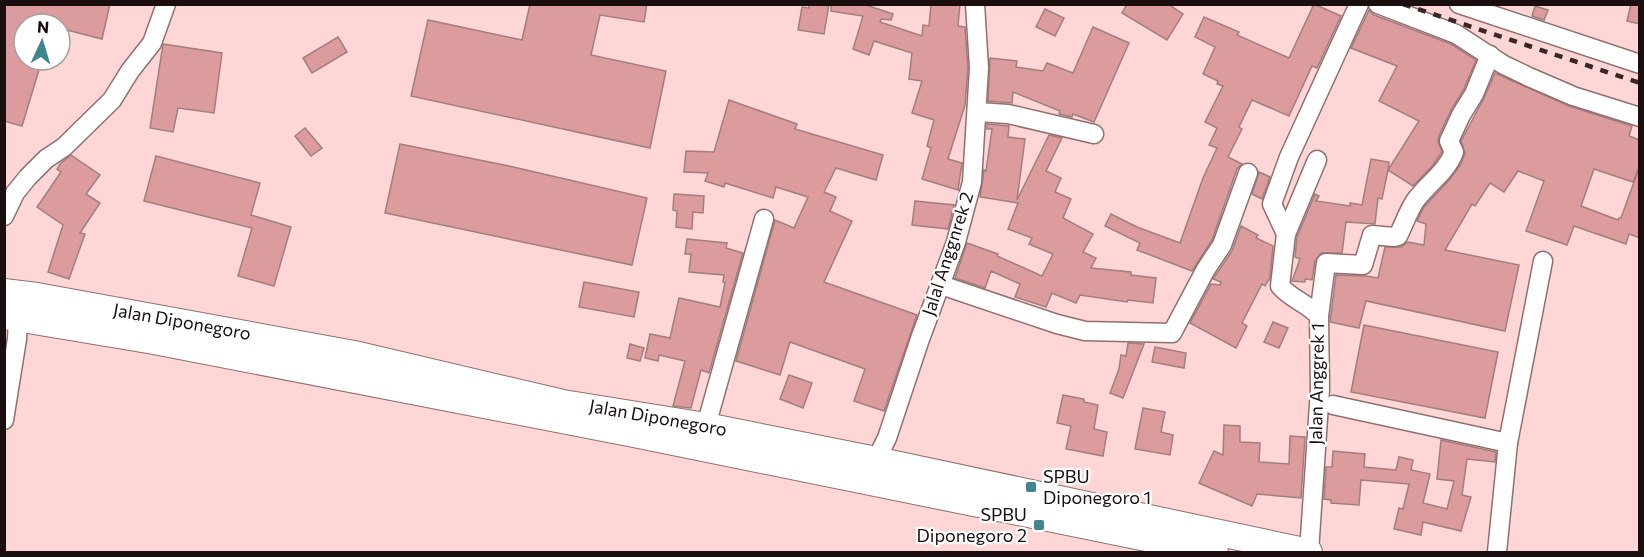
<svg xmlns="http://www.w3.org/2000/svg" width="1644" height="557" font-family="Commissioner,sans-serif">
<rect width="100%" height="100%" fill="#ffd6d6"/>
<g fill="#dc9b9c" stroke="#a27e7e" stroke-width="1.5">
<polygon points="4,4 110,4 102,39 63,29 60,28 60,24 24,24 24,60 42,60 22,126 4,121"/>
<polygon points="530,4 647,4 644,22 600,15 591,55 666,71 650,148 411,96 428,20 522,40"/>
<polygon points="809,4 829,4 824,34 798,30 802,7 809,8"/>
<polygon points="831,4 863,4 893,14 891,20 881,19 880,22 922,36 923,25 929,26 931,4 960,4 958,26 965,27 968,68 965,105 948,159 962,163 958,190 922,179 931,148 927,146 934,120 912,113 922,81 909,79 912,53 874,41 869,55 853,49 863,16 831,11"/>
<polygon points="1127,4 1168,4 1183,14 1167,40 1122,13"/>
<polygon points="1314,4 1341,16 1317,68 1312,66 1289,116 1252,100 1239,127 1242,129 1228,157 1242,164 1237,169 1212,240 1192,271 1137,250 1140,243 1105,226 1111,214 1137,227 1180,243 1203,178 1217,148 1209,145 1217,128 1205,122 1223,86 1217,84 1218,81 1203,74 1215,47 1195,37 1204,17 1239,32 1237,35 1289,58"/>
<polygon points="1631,4 1640,4 1640,24 1627,21"/>
<polygon points="1535,6 1548,10 1544,20 1532,16"/>
<polygon points="1045,9 1064,18 1055,36 1036,27"/>
<polygon points="1369,10 1374,15 1451,44 1476,60 1464,89 1451,110 1439,136 1438,141 1442,152 1433,165 1413,186 1388,170 1382,199 1378,198 1375,224 1346,222 1342,253 1321,253 1315,261 1312,280 1305,279 1305,282 1292,281 1300,259 1295,257 1297,237 1315,194 1319,196 1316,201 1350,206 1350,203 1362,205 1371,159 1389,162 1388,170 1419,121 1379,101 1397,66 1351,48"/>
<polygon points="1093,27 1129,43 1094,122 1073,114 1072,117 1059,114 1060,111 1013,92 1012,103 988,101 990,58 1017,61 1016,67 1043,71 1047,63 1073,73"/>
<polygon points="338,37 347,52 312,73 303,58"/>
<polygon points="163,44 222,53 214,113 178,108 173,132 150,128"/>
<polygon points="1495,73 1569,106 1632,126 1629,136 1640,140 1640,165 1633,182 1594,169 1581,206 1618,220 1619,218 1621,218 1638,171 1640,171 1640,238 1629,234 1626,244 1574,226 1567,245 1526,231 1544,181 1518,171 1504,192 1490,183 1475,206 1472,204 1445,250 1519,265 1505,331 1366,301 1359,328 1330,322 1336,275 1366,276 1378,278 1385,247 1401,247 1408,242 1424,245 1426,224 1417,221 1424,207 1450,179 1461,164 1465,153 1461,141 1484,98"/>
<polygon points="729,100 797,124 795,129 883,155 876,180 836,168 824,192 836,197 830,211 852,221 824,282 917,315 884,411 854,401 865,369 790,342 780,375 736,361 775,220 794,228 808,197 776,187 773,198 725,183 724,187 705,181 708,173 684,172 686,151 714,152"/>
<polygon points="987,124 1009,126 1008,137 1025,139 1017,200 1049,135 1062,138 1046,171 1061,178 1055,192 1071,199 1063,218 1093,234 1083,252 1096,258 1091,268 1131,272 1131,275 1156,278 1153,303 1128,300 1127,302 1080,295 1076,303 1052,293 1046,307 1015,297 1020,284 991,271 985,288 955,278 967,243 998,254 997,256 1042,276 1053,254 1029,244 1032,238 1008,229 1018,203 980,197 984,170 986,171 992,129 987,129"/>
<polygon points="305,128 322,148 311,156 295,136"/>
<polygon points="400,144 509,166 647,198 632,265 385,213"/>
<polygon points="71,155 100,175 86,194 100,203 80,233 85,234 69,279 48,272 63,225 37,207 61,172 57,169 61,163"/>
<polygon points="156,156 260,183 251,215 291,227 274,286 238,276 252,228 144,201"/>
<polygon points="1259,172 1270,177 1262,199 1252,194"/>
<polygon points="674,194 704,196 703,213 693,212 692,229 676,227 677,211 673,210"/>
<polygon points="915,201 954,205 948,229 912,225"/>
<polygon points="1241,226 1258,235 1256,238 1273,246 1270,278 1265,286 1262,284 1242,323 1247,326 1236,348 1190,323 1211,284 1220,285 1221,282 1213,279 1232,251"/>
<polygon points="687,239 727,243 726,248 743,253 709,373 701,370 691,408 673,406 685,361 659,355 658,361 645,358 650,334 670,338 679,298 720,307 725,283 723,282 724,275 689,272 691,254 685,254"/>
<polygon points="584,282 639,292 634,317 579,307"/>
<polygon points="1273,322 1288,328 1279,348 1264,342"/>
<polygon points="1364,325 1498,352 1485,418 1351,392"/>
<polygon points="1128,343 1144,344 1123,398 1110,393 1119,369 1121,355 1126,356"/>
<polygon points="630,344 644,348 640,361 627,358"/>
<polygon points="1155,347 1186,353 1184,368 1152,362"/>
<polygon points="789,375 812,383 803,408 780,399"/>
<polygon points="1063,395 1084,399 1084,402 1098,405 1094,429 1107,432 1103,456 1066,449 1071,426 1057,423"/>
<polygon points="1143,408 1165,412 1161,432 1173,435 1170,455 1135,449"/>
<polygon points="1224,425 1240,426 1240,442 1260,443 1259,462 1289,464 1290,436 1305,437 1301,498 1257,494 1252,506 1199,483 1214,451 1223,455"/>
<polygon points="1441,440 1496,452 1495,462 1467,459 1462,495 1471,497 1461,531 1423,522 1421,535 1394,529 1399,508 1403,509 1409,484 1361,480 1359,505 1331,503 1331,500 1324,499 1326,467 1332,467 1333,451 1365,454 1364,467 1396,470 1399,457 1413,460 1411,470 1430,474 1423,503 1447,509 1454,481 1437,479"/>
</g>
<g fill="none" stroke-linecap="round" stroke-linejoin="round">
<g stroke="#926e6f" stroke-width="21">
<g id="minor">
<polyline points="1378,4 1456,34 1504,65 1529,77 1573,96 1640,117"/>
<polyline points="1459,4 1640,64"/>
<polyline points="977,112 1008,114 1094,134"/>
<polyline points="4,216 15,193 28,177 46,159 64,147 112,100 130,71 152,43 166,4"/>
<polyline points="1286,234 1317,160"/>
<polyline points="941,285 1057,324 1085,331 1172,333 1206,269 1222,245 1248,173"/>
<path d="M1319 316 1326 263 1363 265 1372 235 1394 237 1398 236C1404 224 1408 212 1415 201 1428 183 1446 173 1454 152L1449 141 1461 115 1474 94 1490 55"/>
<polyline points="1333,405 1508,443 1497,552"/>
<polyline points="4,420 17,339 18,318"/>
<polyline points="706,426 764,219"/>
<polyline points="1508,443 1543,261"/>
<polyline points="876,460 887,438 920,339 956,242 972,182 979,68 975,4"/>
<path d="M1309 552 1320 389 1319 316C1307 303 1291 299 1280 286L1286 234 1272 204 1289 157 1359 4"/>
</g>
</g>
<g stroke="#926e6f" stroke-width="28">
<g id="highway">
<polyline points="4,292 37,296 354,354 563,403 706,426 876,460 1309,552"/>
<polyline points="4,316 154,341 634,434 1215,552"/>
</g>
</g>
<use href="#minor" stroke="#fff" stroke-width="18"/>
<use href="#highway" stroke="#fff" stroke-width="26"/>
<polyline stroke="#372727" stroke-width="4.5" stroke-dasharray="8 8" stroke-linecap="butt" points="1403,4 1640,83"/>
</g>
<g fill="#3f858f" stroke="#fff" stroke-width="2">
<rect x="1025" y="481" width="12" height="12" rx="3"/>
<rect x="1033" y="519" width="12" height="12" rx="3"/>
</g>
<g text-anchor="middle" stroke-width="4.5" stroke-linejoin="round" paint-order="stroke">
<g font-size="18" fill="#1b0e0e" stroke="#fff">
<text transform="translate(948 254) rotate(-72)" y="6">Jalal Anggnrek 2</text>
<text transform="translate(182 322) rotate(10)" y="6">Jalan Diponegoro</text>
<text transform="translate(1317 384) rotate(-89)" y="6">Jalan Anggrek 1</text>
<text transform="translate(658 418) rotate(10)" y="6">Jalan Diponegoro</text>
</g>
<g font-size="18" fill="#1b0e0e" stroke="#fff" text-anchor="start">
<text x="1043" y="483">SPBU<tspan x="1043" dy="21">Diponegoro 1</tspan></text>
<text x="1027" y="521" text-anchor="end">SPBU<tspan x="1027" dy="21">Diponegoro 2</tspan></text>
</g>
</g>
<rect width="1644" height="557" fill="none" stroke="#1b0e0e" stroke-width="12"/>
<g transform="translate(42 42) rotate(4)"><circle r="28" fill="#ffffff" stroke="#a49f9f" stroke-width="1.5"/>
<path d="M0-4.5L10 22L0 15L-10 22Z" fill="#3f858f"/>
<text y="-9" font-size="16" font-weight="bold" text-anchor="middle" fill="#1b0e0e">N</text>
</g>
</svg>
